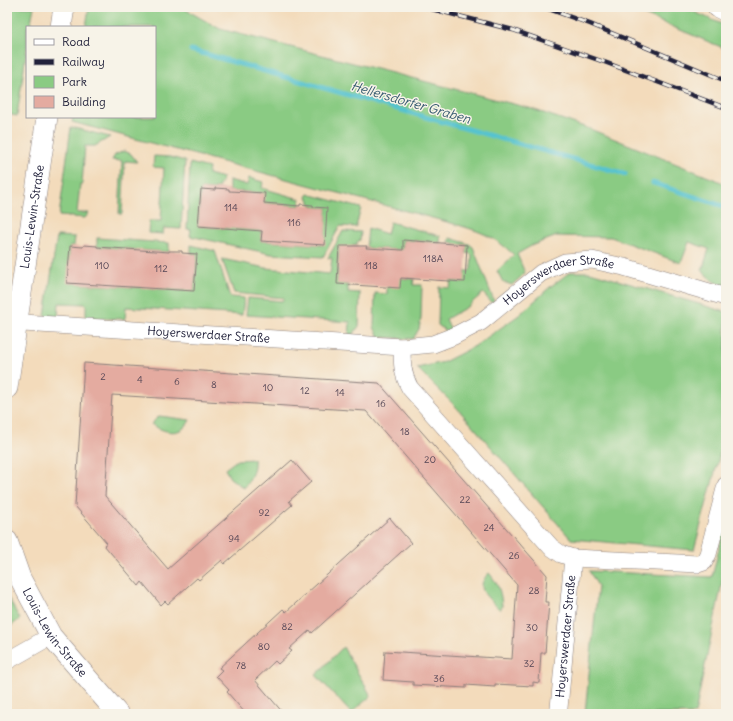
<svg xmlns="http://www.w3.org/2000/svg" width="733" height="721" font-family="Delius,sans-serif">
<rect width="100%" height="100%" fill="#f7f3e8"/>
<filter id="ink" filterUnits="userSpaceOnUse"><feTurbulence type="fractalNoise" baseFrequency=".025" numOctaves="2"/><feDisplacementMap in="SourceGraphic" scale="8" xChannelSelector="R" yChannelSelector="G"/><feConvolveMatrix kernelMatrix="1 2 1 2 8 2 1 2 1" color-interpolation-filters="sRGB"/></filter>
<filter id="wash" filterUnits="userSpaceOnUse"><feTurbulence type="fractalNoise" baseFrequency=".012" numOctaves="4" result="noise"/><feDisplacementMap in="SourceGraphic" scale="16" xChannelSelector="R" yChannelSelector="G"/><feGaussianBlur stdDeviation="0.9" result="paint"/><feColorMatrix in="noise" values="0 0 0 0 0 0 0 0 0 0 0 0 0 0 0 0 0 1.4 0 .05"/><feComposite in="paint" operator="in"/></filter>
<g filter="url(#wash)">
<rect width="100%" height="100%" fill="#f3dbbb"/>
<g fill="#8acb83" stroke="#56765f">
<polygon points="7,7 34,7 30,27 27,27 27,47 17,116 7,114"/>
<path d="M89 7H181L220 29 529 108 590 129 726 184V287L713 281 702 271 709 249 689 242 681 263 611 237 557 236 533 245 517 254 525 273 512 285 503 282 497 271 514 255C493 235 479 231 451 223L72 122 73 117H155V27H86Z"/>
<polygon points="625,7 683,7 726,26 726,49"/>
<polygon points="71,127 110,137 95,146 85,146 82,184 80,184 77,213 89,213 85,218 59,216"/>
<polygon points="124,151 131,154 137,162 125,161 122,214 119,214 122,161 112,160 115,155"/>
<polygon points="154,156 170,157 185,161 181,229 164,228 163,234 148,233 149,221 161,221 164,168 153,167"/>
<polygon points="190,163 209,168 208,174 223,178 218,188 215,188 215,190 201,189 198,226 262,231 261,241 324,245 327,208 313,207 313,205 310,204 310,200 307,198 308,194 361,208 356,227 340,226 323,257 271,254 190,236 191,229 187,229"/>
<polygon points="249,178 263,182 262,188 300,199 300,206 264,203 264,193 229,191 229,180 247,185"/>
<polygon points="390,222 440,236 440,243 403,240 402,250 366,248 368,228 387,234"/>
<polygon points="343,231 361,232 360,240 357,242 356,246 353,245 353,247 339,247 337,283 348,285 348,292 360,293 359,326 353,335 349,335 350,322 246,315 248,298 282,301 284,298 234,293 222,259 266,268 330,274 332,258 328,258"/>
<polygon points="57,236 75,237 74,246 70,246 68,283 194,291 197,254 191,253 191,245 215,251 230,297 244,298 242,315 126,307 125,319 86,318 86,304 59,303 58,317 45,316"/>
<polygon points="97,238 169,243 169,252 97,247"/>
<polygon points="450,238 469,244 473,247 494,301 492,303 483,293 467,307 446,319 451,330 447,332 438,325 439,287 450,288 451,281 464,282 465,271 469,271 471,269 472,255 471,254 466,253 467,245 453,244 453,242 449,242"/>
<polygon points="570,272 590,272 726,312 726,431 694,550 571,539 458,409 417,368 444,362 475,346 519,315 550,287"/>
<polygon points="401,278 414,279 413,285 422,285 421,318 419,329 413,339 379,337 374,327 375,293 387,294 387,287"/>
<path d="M159 416 190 420C181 437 165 433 151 424Z"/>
<path d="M254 459C255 471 250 479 244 488L230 478 225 469 237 460Z"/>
<polygon points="726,520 726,577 723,578 695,714 600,714 585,713 598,586 589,571 712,577"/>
<path d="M489 573C499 585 501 592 502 606L500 610C488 597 473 589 489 573Z"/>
<polygon points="7,596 20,619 7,629"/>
<polygon points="343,647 371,696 351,713 316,675"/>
</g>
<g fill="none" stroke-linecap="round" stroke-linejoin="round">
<g stroke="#57c3cf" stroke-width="5">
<polyline points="191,50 625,174"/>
<polyline points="653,183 726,207"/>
</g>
</g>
<g id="blocks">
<g fill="#e4aba0">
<polygon points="215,188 229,189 229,191 265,193 264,203 300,206 300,204 313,205 313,207 327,208 325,245 261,241 262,231 198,226 201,189 215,190"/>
<polygon points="403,240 467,245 465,282 401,278 400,288 337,284 339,246 367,246 366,248 403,250"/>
<polygon points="84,245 97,246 97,247 169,252 169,251 182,251 182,253 197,254 194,291 67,283 70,246 83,247"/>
<polygon points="84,363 379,383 547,575 545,602 549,602 545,653 541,653 539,683 533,682 533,686 495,684 495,687 466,685 466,688 413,685 413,682 383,680 385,651 512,659 517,585 366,411 112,395 105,496 168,569 292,460 311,482 289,501 292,505 224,564 222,560 199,580 197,578 168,604 165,601 161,605 142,582 139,586 104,545 107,543 75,506"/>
<polygon points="390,518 411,543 312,633 310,630 289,649 292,651 278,664 275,661 255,680 284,714 246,714 227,692 229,690 216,676 222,670 219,668 283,609 286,612"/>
</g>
</g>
</g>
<g filter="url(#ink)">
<use href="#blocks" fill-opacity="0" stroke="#8a7e7b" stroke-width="1"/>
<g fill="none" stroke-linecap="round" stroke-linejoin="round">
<g stroke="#8a7e7b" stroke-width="18">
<g id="minor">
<path id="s1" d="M7 322 402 347 433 344 454 336 481 322 541 273 565 262 592 260 624 267 726 297"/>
<path d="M402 347C402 362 402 374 410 388L551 547 561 554 573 558 698 564 704 562 708 554 726 485"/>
<polyline points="7,661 51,636"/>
<path id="s2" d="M558 714 559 708 573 558"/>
</g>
</g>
<g stroke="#8a7e7b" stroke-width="22">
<g id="tertiary">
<polyline points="718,7 726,11"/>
<polyline points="61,27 64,7"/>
<path id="s3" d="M7 388 47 117"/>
<path id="s4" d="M7 541 20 578 51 636 118 714"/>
</g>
</g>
<use href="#minor" stroke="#fff" stroke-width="17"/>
<use href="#tertiary" stroke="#fff" stroke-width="21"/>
<g stroke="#22223b" stroke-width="4.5">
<g id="rail">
<polyline points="424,7 513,30 607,63 726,108"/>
<polyline points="543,7 590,24 726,81"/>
</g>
</g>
<use href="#rail" stroke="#f7f3e8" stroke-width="3" stroke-dasharray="9" stroke-linecap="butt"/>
</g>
</g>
<g text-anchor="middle" stroke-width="3" stroke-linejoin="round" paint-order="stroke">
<g font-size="10" fill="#524454">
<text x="231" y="211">114</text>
<text x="294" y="226">116</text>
<text x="433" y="262">118A</text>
<text x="102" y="269">110</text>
<text x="371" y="269">118</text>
<text x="161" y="272">112</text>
<text x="103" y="380">2</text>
<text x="140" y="383">4</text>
<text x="177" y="385">6</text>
<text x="214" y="388">8</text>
<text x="268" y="391">10</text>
<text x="305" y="394">12</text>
<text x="340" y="396">14</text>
<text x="381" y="407">16</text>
<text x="405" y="435">18</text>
<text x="430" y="463">20</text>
<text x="465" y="503">22</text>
<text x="264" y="516">92</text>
<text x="489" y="531">24</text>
<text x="234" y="542">94</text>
<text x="514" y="559">26</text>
<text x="534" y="594">28</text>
<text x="287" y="630">82</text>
<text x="532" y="631">30</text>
<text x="264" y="650">80</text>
<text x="529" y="667">32</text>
<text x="241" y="669">78</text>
<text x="439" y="682">36</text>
</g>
<g font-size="12" fill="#22223b" stroke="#f7f3e8">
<text dy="4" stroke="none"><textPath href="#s3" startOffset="173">Louis-Lewin-Straße</textPath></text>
<text dy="4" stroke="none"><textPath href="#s1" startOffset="572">Hoyerswerdaer Straße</textPath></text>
<text dy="4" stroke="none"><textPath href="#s1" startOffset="202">Hoyerswerdaer Straße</textPath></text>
<text dy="4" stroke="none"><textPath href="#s4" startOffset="104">Louis-Lewin-Straße</textPath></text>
<text dy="4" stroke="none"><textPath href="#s2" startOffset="78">Hoyerswerdaer Straße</textPath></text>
</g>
<g font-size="13" font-style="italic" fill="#355a6f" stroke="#f7f3e8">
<text transform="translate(411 102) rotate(16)" y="5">Hellersdorfer Graben</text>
</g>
</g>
<rect width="733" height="721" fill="none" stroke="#f7f3e8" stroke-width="24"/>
<rect x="26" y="26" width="130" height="92" fill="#f7f3e8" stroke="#a29fa3"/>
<rect x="34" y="39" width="20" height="6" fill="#ffffff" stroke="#a29fa3"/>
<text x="62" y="46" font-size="12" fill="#22223b">Road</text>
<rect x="34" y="59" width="20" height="6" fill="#22223b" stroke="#a29fa3"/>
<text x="62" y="66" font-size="12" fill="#22223b">Railway</text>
<rect x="34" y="76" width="20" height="12" fill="#8acb83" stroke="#a29fa3"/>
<text x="62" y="86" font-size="12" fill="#22223b">Park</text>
<rect x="34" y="96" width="20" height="12" fill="#e4aba0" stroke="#a29fa3"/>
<text x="62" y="106" font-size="12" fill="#22223b">Building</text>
</svg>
